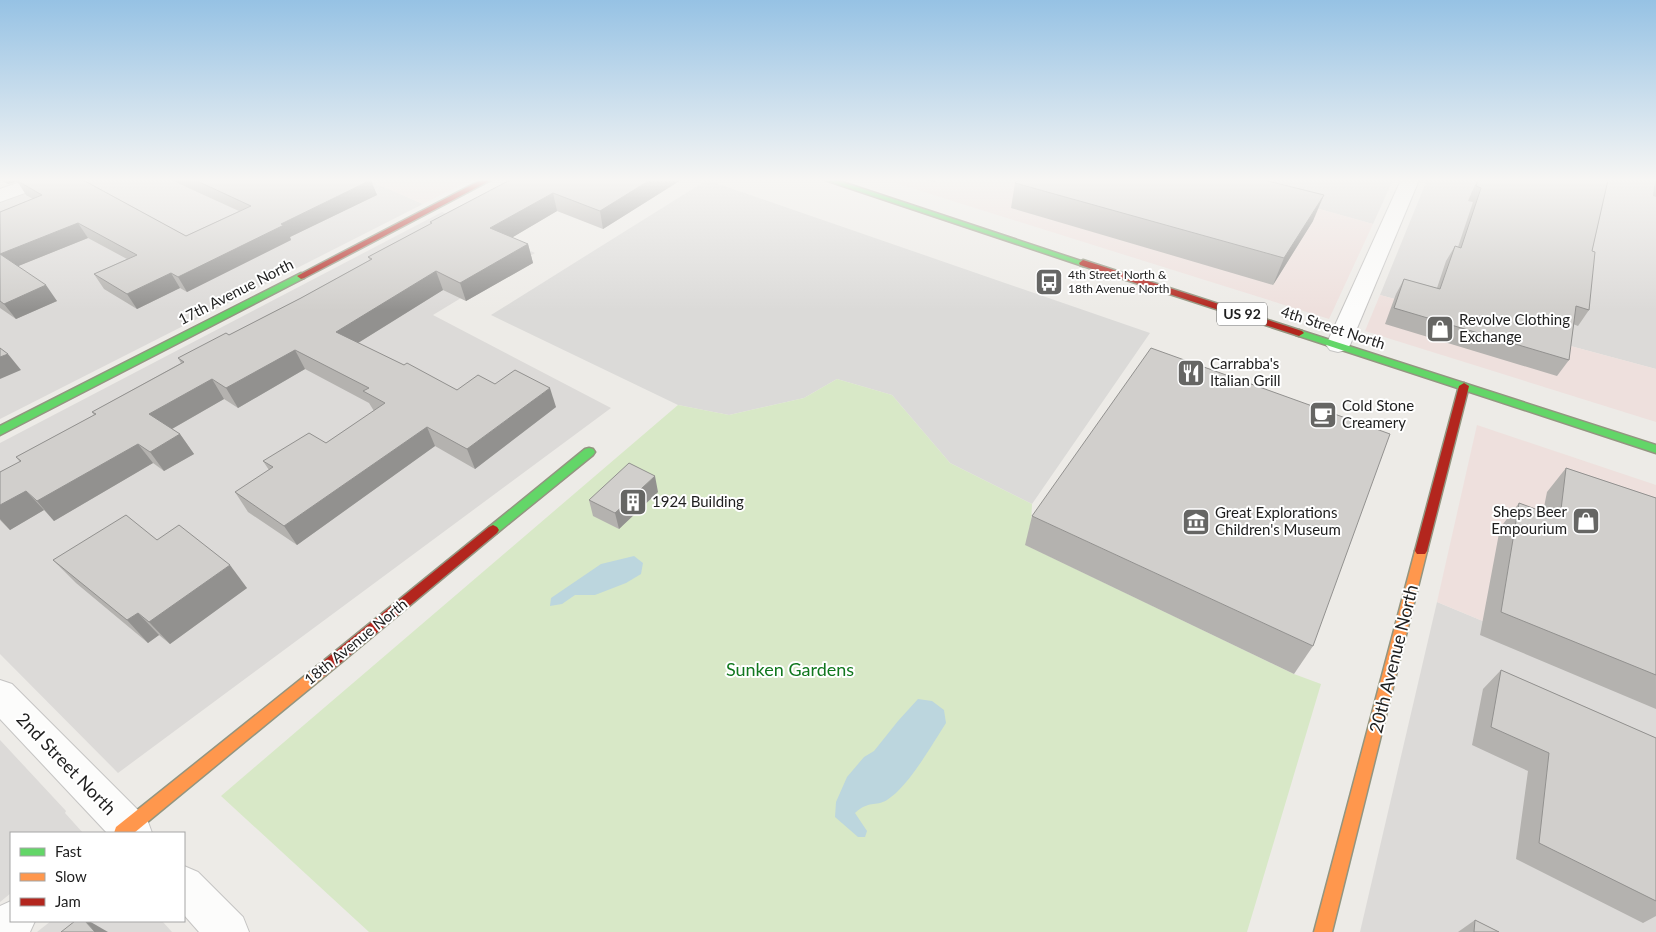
<svg xmlns="http://www.w3.org/2000/svg" width="1656" height="932" font-family="Lato,sans-serif">
<rect width="100%" height="100%" fill="#edebe7"/>
<g fill="#dcdad8">
<polygon points="60,180 368,180 423,204 0,419 0,203"/>
<polygon points="1216,180 1393,180 1373,224"/>
<polygon points="1427,180 1656,180 1656,369 1380,295"/>
<polygon points="442,212 535,253 433,315 611,408 118,773 0,654 0,443"/>
<polygon points="1437,602 1656,693 1656,932 1360,932"/>
<polygon points="0,740 66,811 65,813 83,833 11,833 11,893 0,902"/>
<polygon points="51,921 162,921 172,932 37,932"/>
</g>
<g fill="#eee0dd">
<polygon points="368,180 470,180 423,204"/>
<polygon points="886,180 1216,180 1373,224 1329,319"/>
<polygon points="1380,295 1656,369 1656,422 1365,331"/>
<polygon points="1477,425 1656,485 1656,693 1437,602"/>
</g>
<polygon fill="#dbdad8" points="707,180 1150,333 1032,504 950,463 892,395 837,379 804,398 729,415 678,405 491,315"/>
<polygon fill="#d8e8c7" points="837,379 892,395 950,463 1032,504 1030,547 1294,674 1321,684 1247,932 369,932 221,796 678,405 729,415 804,398"/>
<g fill="#bcd6de">
<polygon points="634,556 643,563 641,574 626,583 595,595 575,595 562,604 550,606 551,598 601,564"/>
<path d="M918 699 932 701 944 710 946 723C931 746 909 786 887 800 875 807 869 800 855 813L867 831 865 837H858L835 817 836 802 847 777 864 757 874 751 898 721Z"/>
</g>
<g fill="none" stroke-linecap="round" stroke-linejoin="round">
<g stroke="#c5c4c3" stroke-width="2">
<g id="street">
<polygon points="26,180 52,180 50,184 0,202 0,189"/>
<polygon points="1401,180 1419,180 1350,345 1346,350 1338,352 1330,350 1326,345"/>
<polygon points="0,680 12,684 147,819 152,833 107,833 0,719"/>
<polygon points="184,866 198,872 243,917 249,932 199,932 184,915"/>
<polygon points="11,901 11,921 35,921 30,932 0,932 0,906"/>
</g>
</g>
<g stroke="#939580" stroke-width="3">
<g id="fast">
<polygon points="825,180 836,180 1087,263 1083,266"/>
<polygon points="301,273 305,276 304,278 0,435 0,426"/>
<polygon points="1299,330 1656,445 1656,453 1296,335 1294,333"/>
<polygon points="589,448 593,449 595,452 593,455 497,533 489,533 487,530 489,527 585,449"/>
</g>
</g>
<g stroke="#939580" stroke-width="3">
<g id="slow">
<polygon points="1421,546 1425,548 1427,551 1332,932 1314,932 1415,551 1417,548"/>
<polygon points="321,665 326,667 328,671 326,675 134,833 114,833 116,827 316,667"/>
</g>
</g>
<g stroke="#939580" stroke-width="3">
<g id="jam">
<polygon points="481,180 491,180 304,278 301,279 297,276"/>
<polygon points="1083,260 1302,331 1304,333 1299,336 1296,335 1080,265 1079,263"/>
<polygon points="1464,383 1469,386 1427,551 1425,554 1417,554 1415,551 1459,386"/>
<polygon points="493,525 497,527 499,530 497,533 326,675 321,677 316,675 314,671 316,667 489,527"/>
</g>
</g>
<use href="#street" fill="#fcfcfb" fill-rule="evenodd"/>
<use href="#fast" fill="#63d668" fill-rule="evenodd"/>
<use href="#slow" fill="#ff974d" fill-rule="evenodd"/>
<use href="#jam" fill="#b3261e" fill-rule="evenodd"/>
</g>
<g fill="#b4b2af">
<polygon points="0,180 83,180 186,236 239,211 171,180 370,180 377,195 290,237 291,240 187,292 180,288 137,309 104,289 94,274 127,259 88,238 18,266 57,301 16,319 0,308 0,212 33,199 26,195 17,181 8,184"/>
<polygon points="510,180 681,180 603,229 557,211 511,238 528,244 533,263 466,301 443,290 358,343 404,365 457,390 495,384 556,407 475,469 435,446 297,545 248,512 235,492 269,470 263,461 326,443 374,411 369,403 305,369 238,408 224,399 172,429 180,434 194,454 164,471 153,463 54,521 44,510 10,530 0,520 0,472 20,462 16,457 94,415 92,412 181,363 178,358 229,335 301,298 370,260 368,257 431,224 430,222"/>
<polygon points="926,180 937,180 934,182"/>
<polygon points="1477,180 1608,180 1592,251 1589,310 1578,326 1573,324 1569,360 1557,376 1385,324 1396,294 1404,279 1437,288 1446,261 1455,246 1458,247 1473,202 1468,201"/>
<polygon points="1655,180 1656,180 1656,197 1653,196"/>
<polygon points="1015,183 1313,221 1273,285 1011,208"/>
<polygon points="1566,468 1656,498 1656,709 1480,635 1500,528 1519,503 1543,512 1547,492"/>
<polygon points="658,492 619,529 593,516 589,500"/>
<polygon points="1032,516 1313,646 1294,674 1025,545"/>
<polygon points="157,540 247,588 170,644 159,635 148,643 76,583 53,560"/>
<polygon points="1501,670 1656,738 1656,916 1643,923 1516,859 1528,771 1472,745 1483,689"/>
<polygon points="1475,920 1499,932 1458,932"/>
</g>
<g fill="#92918f">
<polygon points="5,180 21,180 8,184"/>
<polygon points="371,180 377,195 290,237 291,240 187,292 178,277 281,224"/>
<polygon points="650,180 681,180 603,229 600,211"/>
<polygon points="553,193 557,211 496,247 490,228"/>
<polygon points="1324,195 1313,221 1273,285 1284,258"/>
<polygon points="78,223 88,238 11,269 0,254"/>
<polygon points="528,244 533,263 466,301 460,283"/>
<polygon points="436,271 443,290 345,351 336,332"/>
<polygon points="171,273 180,288 137,309 127,294"/>
<polygon points="46,285 57,301 16,319 4,304"/>
<polygon points="295,350 305,369 238,408 226,388"/>
<polygon points="8,354 21,370 0,379 0,357"/>
<polygon points="212,379 224,399 163,434 149,414"/>
<polygon points="550,388 556,407 475,469 467,449"/>
<polygon points="427,427 435,446 297,545 284,526"/>
<polygon points="180,434 194,454 164,471 150,452"/>
<polygon points="138,444 153,463 54,521 37,501"/>
<polygon points="655,476 658,492 619,529 615,513"/>
<polygon points="26,491 44,510 10,530 0,519 0,505"/>
<polygon points="230,565 247,588 170,644 149,622"/>
<polygon points="138,613 159,635 148,643 127,620"/>
<polygon points="85,921 89,921 108,932 95,932"/>
</g>
<g fill="#d1cfcc" stroke="#92918f">
<polygon points="16,180 83,180 186,236 251,206 195,180 371,180 281,224 284,225 178,277 171,273 127,294 94,274 137,255 78,223 0,254 46,285 4,304 0,301 0,212 42,195"/>
<polygon points="510,180 650,180 600,211 553,193 490,228 528,244 460,283 436,271 336,332 404,365 407,363 457,390 478,375 495,384 515,370 550,388 467,449 427,427 284,526 235,492 273,467 263,461 309,433 326,443 385,403 363,391 369,388 295,350 226,388 212,379 149,414 180,434 150,452 138,444 37,501 26,491 0,505 0,472 21,461 16,457 96,414 92,412 184,362 178,358 226,333 229,335 301,298 372,259 368,257 432,223 430,222"/>
<polygon points="1018,180 1264,180 1324,195 1284,258 1015,183"/>
<polygon points="1478,180 1608,180 1592,251 1595,252 1589,310 1576,306 1569,360 1394,308 1404,279 1440,289 1455,246 1461,248 1481,188 1476,186"/>
<polygon points="0,348 8,354 0,357"/>
<polygon points="1151,348 1390,434 1313,646 1032,516"/>
<polygon points="629,463 655,476 615,513 589,500"/>
<polygon points="1566,468 1656,498 1656,675 1501,612 1519,503 1560,518"/>
<polygon points="126,515 157,540 179,525 230,565 149,622 138,613 127,620 53,560"/>
<polygon points="1501,670 1656,738 1656,901 1539,843 1549,753 1491,727"/>
<polygon points="1475,920 1499,932 1474,932"/>
<polygon points="75,921 85,921 95,932 61,932"/>
</g>
<linearGradient id="sky" x2="0" y2="1"><stop stop-color="#96c2e4"/><stop offset="0.58" stop-color="#f7f6f4"/><stop offset="1" stop-color="#f7f6f4" stop-opacity="0"/></linearGradient>
<rect width="1656" height="310" fill="url(#sky)"/>
<defs>
<g id="bus-square" transform="scale(1.4375)"><rect x="-9" y="-9" width="18" height="18" rx="4" fill="#666664" stroke="#fff"/><path d="M-5-6H5V4H4V6H2V4H-2V6H-4V4H-5ZM-3.5-4V0h7V-4ZM-3.5 1.2v1.5H-2V1.2ZM2 1.2v1.5H3.5V1.2Z" fill="#fff"/></g>
<g id="shop-square" transform="scale(1.4375)"><rect x="-9" y="-9" width="18" height="18" rx="4" fill="#666664" stroke="#fff"/><path d="M-5-2.5h2.3a2.7 3.5 0 0 1 5.4 0H5L5.5 6h-11ZM-1.5-2.5h3a1.5 2.3 0 0 0-3 0Z" fill="#fff"/></g>
<g id="restaurant-square" transform="scale(1.4375)"><rect x="-9" y="-9" width="18" height="18" rx="4" fill="#666664" stroke="#fff"/><path d="M-5-6h1v4h1v-4h1v4h1v-4h1v5L-1.5 .5V6h-2V.5L-5-1ZM5-6V6H3V1.5H1.5Q1.5-4 5-6Z" fill="#fff"/></g>
<g id="cafe-square" transform="scale(1.4375)"><rect x="-9" y="-9" width="18" height="18" rx="4" fill="#666664" stroke="#fff"/><path d="M-5.5-4.5H6V0H3Q3 3.5 0 3.5H-2.5Q-5.5 3.5-5.5 0ZM3-3.2v2h1.7v-2ZM-6 4.5H4V6H-6Z" fill="#fff"/></g>
<g id="building-square" transform="scale(1.4375)"><rect x="-9" y="-9" width="18" height="18" rx="4" fill="#666664" stroke="#fff"/><path d="M-4-6H4V6H1V3H-1V6H-4ZM-2.5-4.3h1.7v1.8h-1.7ZM.8-4.3h1.7v1.8H.8ZM-2.5-1h1.7V.8h-1.7ZM.8-1h1.7V.8H.8Z" fill="#fff"/></g>
<g id="museum-square" transform="scale(1.4375)"><rect x="-9" y="-9" width="18" height="18" rx="4" fill="#666664" stroke="#fff"/><path d="M0-6L6-3V-2H-6V-3ZM-5-1h2V3h-2ZM-1-1h2V3h-2ZM3-1h2V3H3ZM-6 4H6V6H-6Z" fill="#fff"/></g>
</defs>
<g fill-rule="evenodd">
<use href="#bus-square" x="1049" y="282"/>
<use href="#shop-square" x="1440" y="329"/>
<use href="#restaurant-square" x="1191" y="373"/>
<use href="#cafe-square" x="1323" y="415"/>
<use href="#building-square" x="633" y="502"/>
<use href="#shop-square" x="1586" y="521"/>
<use href="#museum-square" x="1196" y="522"/>
</g>
<g text-anchor="middle" stroke-width="4" stroke-linejoin="round" paint-order="stroke">
<g font-size="12" fill="#1e1e1e" stroke="#fff" text-anchor="start">
<text x="1068" y="279">4th Street North &amp;<tspan x="1068" dy="14">18th Avenue North</tspan></text>
</g>
<rect fill="#fff" stroke="#626262" stroke-width="1" x="1217" y="302.5" width="50" height="23" rx="4"/>
<g font-size="14" font-weight="bold" fill="#1e1e1e">
<text x="1242" y="319">US 92</text>
</g>
<g font-size="15" fill="#1e1e1e" stroke="#fff">
<text transform="translate(236 292) rotate(-27)" y="5">17th Avenue North</text>
<text transform="translate(1333 328) rotate(18)" y="5">4th Street North</text>
<text transform="translate(356 642) rotate(-39)" y="5">18th Avenue North</text>
</g>
<g font-size="15" fill="#1e1e1e" stroke="#fff" text-anchor="start">
<text x="1459" y="325">Revolve Clothing<tspan x="1459" dy="17">Exchange</tspan></text>
<text x="1210" y="369">Carrabba's<tspan x="1210" dy="17">Italian Grill</tspan></text>
<text x="1342" y="411">Cold Stone<tspan x="1342" dy="17">Creamery</tspan></text>
<text x="652" y="507">1924 Building</text>
<text x="1567" y="517" text-anchor="end">Sheps Beer<tspan x="1567" dy="17">Empourium</tspan></text>
<text x="1215" y="518">Great Explorations<tspan x="1215" dy="17">Children's Museum</tspan></text>
</g>
<g font-size="18" fill="#1e1e1e" stroke="#fff">
<text transform="translate(1394 659) rotate(-76)" y="6">20th Avenue North</text>
<text transform="translate(66 764) rotate(46)" y="6">2nd Street North</text>
</g>
<g font-size="18" fill="#11771e" stroke="#fff">
<text x="790" y="676">Sunken Gardens</text>
</g>
</g>
<rect x="10" y="832" width="175" height="90" fill="#ffffff" stroke="#a5a5a5"/>
<rect x="20" y="848" width="25" height="8" fill="#63d668" stroke="#a5a5a5"/>
<text x="55" y="857" font-size="15" fill="#1e1e1e">Fast</text>
<rect x="20" y="873" width="25" height="8" fill="#ff974d" stroke="#a5a5a5"/>
<text x="55" y="882" font-size="15" fill="#1e1e1e">Slow</text>
<rect x="20" y="898" width="25" height="8" fill="#b3261e" stroke="#a5a5a5"/>
<text x="55" y="907" font-size="15" fill="#1e1e1e">Jam</text>
</svg>
